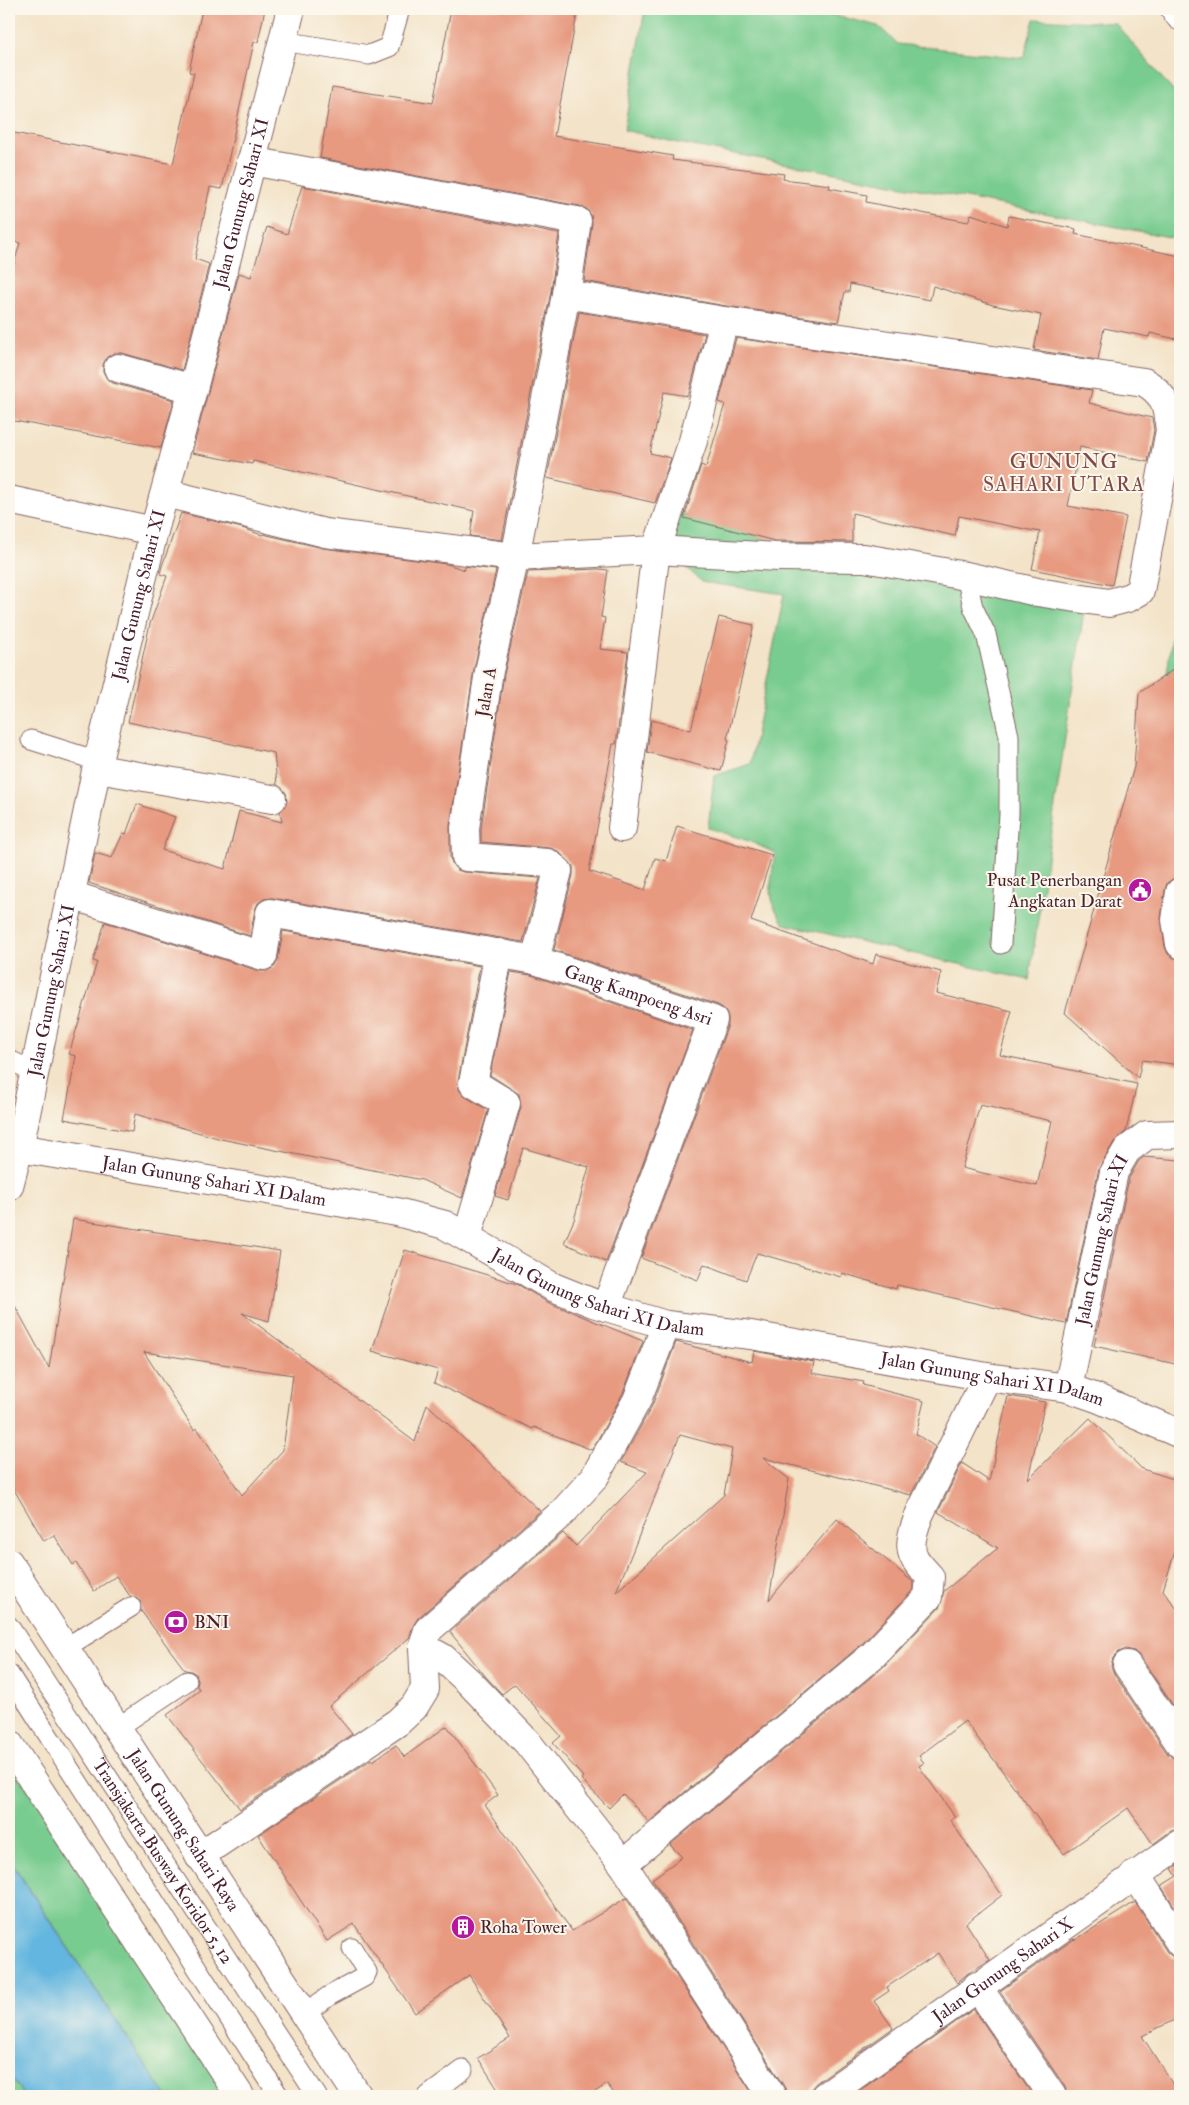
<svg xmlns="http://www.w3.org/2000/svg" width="1189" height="2105" font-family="'IM FELL Double Pica',serif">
<rect width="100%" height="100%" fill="#fbf7ec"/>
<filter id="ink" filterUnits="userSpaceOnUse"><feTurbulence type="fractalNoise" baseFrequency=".02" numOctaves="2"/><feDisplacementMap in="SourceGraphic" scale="10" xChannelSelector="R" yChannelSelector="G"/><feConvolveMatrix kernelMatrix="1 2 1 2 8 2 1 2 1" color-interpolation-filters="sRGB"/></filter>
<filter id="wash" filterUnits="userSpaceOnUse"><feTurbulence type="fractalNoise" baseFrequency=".0096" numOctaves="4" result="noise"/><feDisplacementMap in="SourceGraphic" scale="20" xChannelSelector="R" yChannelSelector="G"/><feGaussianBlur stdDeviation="1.12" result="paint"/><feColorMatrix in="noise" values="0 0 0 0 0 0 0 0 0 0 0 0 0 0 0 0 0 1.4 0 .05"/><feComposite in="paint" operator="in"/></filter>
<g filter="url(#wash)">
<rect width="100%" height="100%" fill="#f3e3c8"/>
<g fill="#78cc8f" stroke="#61765d">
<polygon points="645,9 809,9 878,26 898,44 1024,58 1034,19 1115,23 1180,99 1180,239 678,143 624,130"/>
<path d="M679 513 1086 597 1029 980 784 924C765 897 771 884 775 853L749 841 708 828 714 776 750 764 784 594 702 582 665 548Z"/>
<polygon points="1180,574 1180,664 1167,674"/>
<polygon points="9,1743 240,2096 166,2096 9,1858"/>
<polygon points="9,2073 24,2096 9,2096"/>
</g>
<polygon fill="#64b6df" stroke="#576a85" points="9,1859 166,2096 24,2096 9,2073"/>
<g id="blocks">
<g fill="#e79a80" fill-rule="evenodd">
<polygon points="202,9 265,9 258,42 254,42 222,189 210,187 195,259 209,264 182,370 122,353 115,353 107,357 103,364 103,371 107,379 113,383 174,400 161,448 9,420 9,281 20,243 9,241 9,132 173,164 194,73 189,72"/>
<polygon points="451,9 578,9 554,136 673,156 672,160 784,174 783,179 830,185 829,188 867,195 866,202 968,222 971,214 1007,226 1009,216 1076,229 1075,234 1180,256 1180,340 1150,333 1149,337 1104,328 1098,360 1034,350 1041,315 993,305 933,286 930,300 850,284 849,292 845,292 838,322 726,306 584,281 592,223 591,215 587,209 580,206 320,158 332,87 433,103"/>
<polygon points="302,186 559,234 551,291 502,540 470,536 474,511 253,461 252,464 192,453 239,273 251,277 267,227 287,234"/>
<polygon points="579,312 705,334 688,396 664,392 650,453 671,458 655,503 547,478"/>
<polygon points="736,338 1092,390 1089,403 1152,418 1154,430 1148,462 1080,447 1068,506 1126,517 1112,585 1032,569 1040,532 959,516 955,536 852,513 852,542 775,541 684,518 701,465 706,467 725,404 719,402"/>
<polygon points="181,513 242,528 262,535 263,534 323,548 447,564 465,570 465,566 496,570 474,669 450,826 450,858 453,865 457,870 464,872 540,878 523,942 272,898 264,899 258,903 255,910 250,936 89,883 95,853 112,858 123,833 126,834 137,804 175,817 162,850 225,869 239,811 282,822 280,812 287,802 286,793 277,785 274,753 128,722 150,624 167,576 160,574 162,566"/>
<path d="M598 569 608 570 601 617 605 618 600 649 628 652 616 744H613L589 871 645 890 655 858 666 861 677 826 772 855 751 921 873 964 876 954 941 972 936 993 1012 1011 1000 1055 1137 1084 1126 1131 1114 1142 1099 1168 1066 1324 897 1285 896 1289 842 1273 841 1277 757 1253 746 1280 704 1264 698 1280 641 1258 728 1025V1017L724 1009 718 1005 554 950 573 875V866L558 851 550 848 481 842V829L504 674 528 572ZM980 1105 1052 1121 1037 1186 962 1168Z"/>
<polygon points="719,617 754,625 727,739 729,740 721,771 647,752 651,720 691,730"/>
<polygon points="1180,665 1180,877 1174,878 1167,883 1165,890 1161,918 1165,947 1168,954 1174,958 1180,959 1180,1065 1142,1060 1138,1078 1065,1013 1134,767 1139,693"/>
<polygon points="105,922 259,971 268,971 275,966 278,959 283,931 480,966 458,1081 459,1090 464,1096 488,1110 462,1198 422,1180 221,1139 135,1114 132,1132 64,1119 76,1056 69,1054 97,962 93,961"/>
<polygon points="511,972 531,975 693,1030 606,1262 564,1243 574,1220 589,1167 523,1148 508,1200 495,1196 521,1107 519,1094 490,1075"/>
<polygon points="1144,1157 1180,1160 1180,1365 1094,1346 1129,1178 1139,1161"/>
<path d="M73 1219 280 1251 269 1321 242 1313 415 1442 427 1404 540 1511 418 1618 413 1626 409 1638 329 1706 352 1734 240 1809 167 1715 200 1690 197 1686 198 1680 196 1674 191 1671 185 1670 141 1611 140 1601 130 1596 116 1576 94 1591 76 1563 73 1565 54 1535 44 1541 9 1481V1295L49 1368ZM144 1352 293 1375 283 1450 242 1495 197 1428 194 1430Z"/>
<polygon points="405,1250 517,1284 547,1302 643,1341 623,1393 592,1450 534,1427 533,1429 434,1383 438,1370 372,1351"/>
<path d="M676 1342 752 1362 754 1351 814 1362 812 1373 864 1382 863 1385 924 1401 916 1434 935 1447 911 1495 763 1458 789 1479 769 1600 837 1519 913 1582V1590L862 1644 649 1822 623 1794 609 1808 581 1779 583 1777 553 1743 561 1736 515 1684 502 1694 486 1677 450 1632 563 1533 576 1546 647 1472 621 1462 652 1406ZM680 1435 732 1449 724 1495 616 1592Z"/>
<polygon points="1008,1396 1045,1402 1028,1479 1090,1418 1142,1469 1180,1481 1180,1535 1163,1590 1180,1613 1180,1716 1140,1656 1134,1651 1126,1649 1119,1652 1113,1658 1111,1666 1114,1674 1167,1753 1173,1758 1180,1760 1180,1829 1171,1831 1153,1844 1128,1808 1064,1854 965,1721 919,1756 924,1763 919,1766 955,1817 950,1820 1002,1895 966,1923 990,1960 968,1973 957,1983 938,1953 887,1987 889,1991 874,2001 893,2028 816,2083 811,2089 810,2096 787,2096 785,2088 652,1879 682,1857 670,1845 883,1667 939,1608 944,1591 998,1548 938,1512 962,1463 989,1481"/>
<polygon points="447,1726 498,1795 485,1805 572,1931 626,1898 754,2096 616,2096 607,2084 589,2096 502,2096 478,2058 510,2038 469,1975 415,2013 354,1924 327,1941 258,1835 372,1759 373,1761 396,1745 404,1757"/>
<polygon points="1180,1863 1180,1915 1161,1886 1177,1876 1172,1869"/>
<polygon points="1135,1902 1167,1952 1173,1957 1180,1959 1180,2017 1142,2036 1180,2096 1067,2096 1065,2087 1000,1991 1074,1939 1075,1940"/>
<polygon points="974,2009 1033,2096 852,2096 911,2054"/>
</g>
</g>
</g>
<g filter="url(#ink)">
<use href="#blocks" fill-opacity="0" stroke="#856462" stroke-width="1"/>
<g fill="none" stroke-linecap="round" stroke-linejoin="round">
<g stroke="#856462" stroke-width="21">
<g id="lane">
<polyline points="282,41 369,55 389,47 400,9"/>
<polyline points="966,576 973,607 986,634 1009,736 1009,814 1001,944"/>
<polyline points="31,740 98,761"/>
<polyline points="9,1060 35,1072"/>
<path id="s1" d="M9 1626 317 2096"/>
<polyline points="65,1648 131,1607"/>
<polyline points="9,1674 279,2096"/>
<polyline points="117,1728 187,1681"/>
<polyline points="304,2014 329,1996 364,1977 367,1972 352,1948"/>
<polyline points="428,2096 463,2070"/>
</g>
</g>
<g stroke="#856462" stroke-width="30">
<g id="street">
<polyline points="1175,9 1180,16"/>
<path id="s2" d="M251 161 577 221 566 294 550 379 515 557 489 671 465 828 466 857 548 863 558 871 535 960 713 1020 606 1307"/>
<path d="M566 294 724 321 1144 382C1166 394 1167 408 1170 430L1140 591 1128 598 1109 603 1037 592 966 576 864 558 778 557 656 550 622 828"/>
<polyline points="118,368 193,389"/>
<polyline points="165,493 325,533 515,557 656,550 693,441 724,321"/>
<polyline points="9,500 154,531"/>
<polyline points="98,769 272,799"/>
<polyline points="1180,892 1176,920 1180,944"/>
<polyline points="71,895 263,956 270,913 535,960"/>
<path id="s3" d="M19 1148 397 1212 445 1225 553 1287 593 1303 666 1325 751 1335 987 1377 1068 1388 1097 1398 1180 1434"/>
<path id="s4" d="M9 1186 19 1148 98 761 154 531 193 389 291 9"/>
<polyline points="467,1237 506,1103 473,1083 499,953"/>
<path id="s5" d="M1068 1388 1114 1172 1127 1150 1147 1135 1180 1134"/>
<polyline points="423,1647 443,1658 468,1681 527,1742 623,1864 772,2096"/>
<polyline points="1127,1665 1180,1744"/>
<polyline points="199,1856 398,1722 414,1707 425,1689 423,1647 428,1630 563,1512 594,1478 637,1400 666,1325"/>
<path d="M623 1864 873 1655 928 1597 930 1577C925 1571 917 1564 914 1557 907 1544 915 1526 920 1513L987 1377"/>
<polyline points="1135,1874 1180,1943"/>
<polyline points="977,1986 1052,2096"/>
<path id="s6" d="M825 2096 1180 1844"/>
</g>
</g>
<g stroke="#856462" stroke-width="30">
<g id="primary">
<path id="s7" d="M9 1563 358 2096"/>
<polyline points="9,1744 240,2096"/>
</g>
</g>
<use href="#lane" stroke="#fff" stroke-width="19"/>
<use href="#street" stroke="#fff" stroke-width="28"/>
<use href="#primary" stroke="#fff" stroke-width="28"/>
</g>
</g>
<defs>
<g id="civic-disc" transform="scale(1.25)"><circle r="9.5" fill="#b5179e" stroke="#fbf7ec"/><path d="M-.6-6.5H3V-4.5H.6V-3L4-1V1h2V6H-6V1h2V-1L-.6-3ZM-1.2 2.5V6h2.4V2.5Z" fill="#fff"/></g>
<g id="bank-disc" transform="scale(1.25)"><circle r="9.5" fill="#b5179e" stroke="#fbf7ec"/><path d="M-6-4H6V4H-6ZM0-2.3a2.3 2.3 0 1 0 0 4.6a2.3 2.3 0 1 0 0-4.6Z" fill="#fff"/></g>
<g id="building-disc" transform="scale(1.25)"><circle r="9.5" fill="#b5179e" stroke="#fbf7ec"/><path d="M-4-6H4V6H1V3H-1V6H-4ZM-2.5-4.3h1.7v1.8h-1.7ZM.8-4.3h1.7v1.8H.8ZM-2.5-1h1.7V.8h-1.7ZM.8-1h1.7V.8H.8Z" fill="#fff"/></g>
</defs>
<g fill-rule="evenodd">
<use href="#civic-disc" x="1140" y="890"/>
<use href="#bank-disc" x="176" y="1622"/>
<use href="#building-disc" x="463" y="1927"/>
</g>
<g text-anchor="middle" stroke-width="4" stroke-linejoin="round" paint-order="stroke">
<g font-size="18" fill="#4a1f2b" stroke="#fbf7ec">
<text dy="6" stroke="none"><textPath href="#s4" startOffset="1010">Jalan Gunung Sahari XI</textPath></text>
<text dy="6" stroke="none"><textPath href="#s4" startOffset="605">Jalan Gunung Sahari XI</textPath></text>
<text transform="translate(486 692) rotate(-80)" y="6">Jalan A</text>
<text dy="6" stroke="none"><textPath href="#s4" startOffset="200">Jalan Gunung Sahari XI</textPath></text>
<text dy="6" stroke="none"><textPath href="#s2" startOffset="1274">Gang Kampoeng Asri</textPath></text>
<text dy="6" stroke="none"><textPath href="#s3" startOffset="198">Jalan Gunung Sahari XI Dalam</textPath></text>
<text dy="6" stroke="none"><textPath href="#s5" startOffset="152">Jalan Gunung Sahari XI</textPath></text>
<text dy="6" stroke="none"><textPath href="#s3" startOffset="602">Jalan Gunung Sahari XI Dalam</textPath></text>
<text dy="6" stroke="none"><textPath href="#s3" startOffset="1008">Jalan Gunung Sahari XI Dalam</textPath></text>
<text dy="6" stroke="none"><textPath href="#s7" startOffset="319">Jalan Gunung Sahari Raya</textPath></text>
<text dy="6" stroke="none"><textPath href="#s1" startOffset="281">Transjakarta Busway Koridor 5, 12</textPath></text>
<text dy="6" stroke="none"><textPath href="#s6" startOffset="218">Jalan Gunung Sahari X</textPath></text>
</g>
<g font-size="18" fill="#4a1f2b" stroke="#fbf7ec" text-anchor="start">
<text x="1122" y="886" text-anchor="end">Pusat Penerbangan<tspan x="1122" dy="21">Angkatan Darat</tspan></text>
<text x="194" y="1628">BNI</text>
<text x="480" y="1933">Roha Tower</text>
</g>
<g font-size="20" letter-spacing="1" fill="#814a49" stroke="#fbf7ec">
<text x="1064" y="468">GUNUNG<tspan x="1064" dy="23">SAHARI UTARA</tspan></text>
</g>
</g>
<rect width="1189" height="2105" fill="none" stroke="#fbf7ec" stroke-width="30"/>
</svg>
